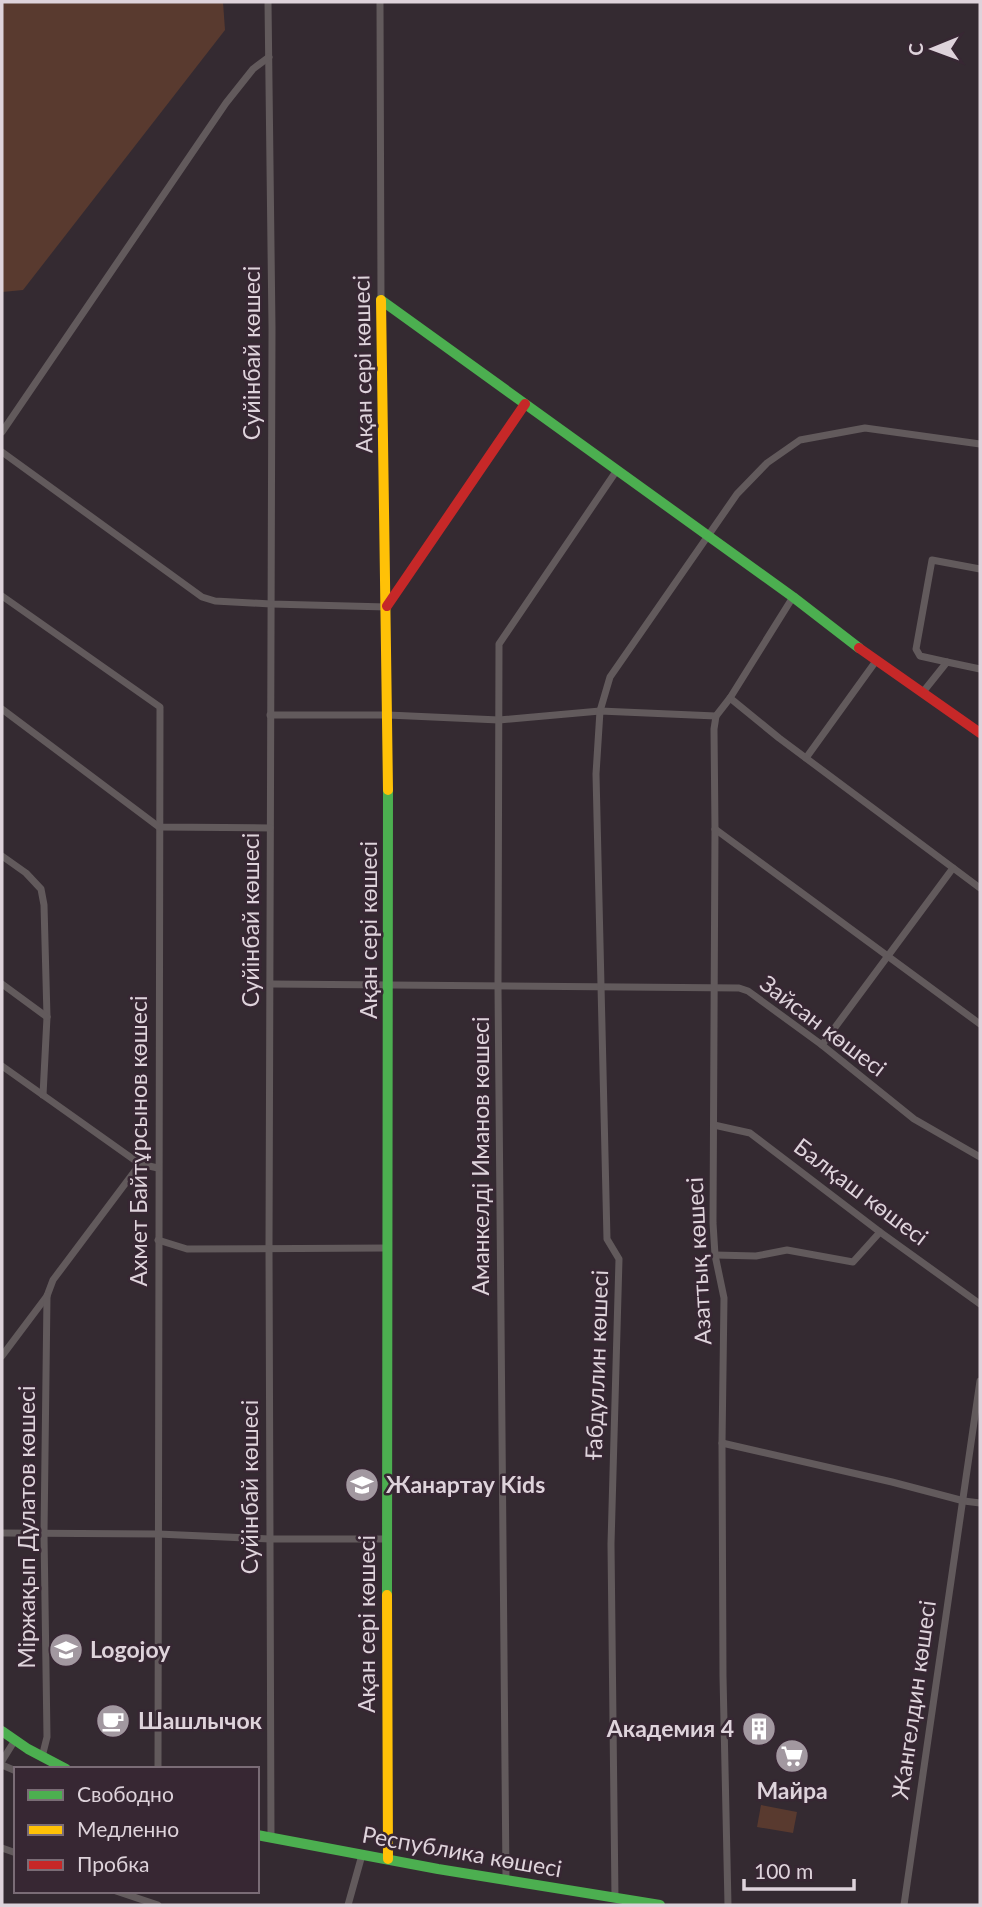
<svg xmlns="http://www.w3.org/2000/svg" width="982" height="1907" font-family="Lato,sans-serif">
<rect width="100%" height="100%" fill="#342a31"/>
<g fill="#593a2f">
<polygon points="2,2 223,2 225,30 23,290 2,292"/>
<polygon points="761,1805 797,1812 793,1833 757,1827"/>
</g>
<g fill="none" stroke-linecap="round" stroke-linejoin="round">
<g stroke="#625a5c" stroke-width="7">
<polyline points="268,2 272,328 269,1248 271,1838"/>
<polyline points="380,2 381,300"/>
<polyline points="2,432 226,103 253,69 269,57"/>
<polyline points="2,452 202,597 215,601 271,604 387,607"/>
<polyline points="2,596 160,707 158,1769"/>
<polyline points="947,662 920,656 916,649 932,560 980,569"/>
<polyline points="923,692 947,662 980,669"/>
<polyline points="730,698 779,738 980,888"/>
<polyline points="2,709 159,827 270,828"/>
<polyline points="270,715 388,715 499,720 600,711 716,716"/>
<polyline points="806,758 876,661"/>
<polyline points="715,829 980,1024"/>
<polyline points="2,856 26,873 41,889 44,905 47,1017 43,1095"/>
<polyline points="2,984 47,1017"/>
<polyline points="271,984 739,988 748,991 822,1045 914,1119 980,1157"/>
<polyline points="822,1045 953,868"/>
<polyline points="2,1066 140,1164"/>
<polyline points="714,1125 750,1133 880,1232 980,1304"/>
<polyline points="158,1240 187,1249 387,1248"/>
<polyline points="715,1255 756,1256 787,1250 853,1262 880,1232"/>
<polyline points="2,1356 47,1296 53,1280 140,1164 158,1168"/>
<polyline points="722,1443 892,1482 964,1501 980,1503"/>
<polyline points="2,1533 158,1534 270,1539 386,1539"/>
<polyline points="42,1757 47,1737 44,1534 47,1296"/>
<polyline points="2,1761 15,1740"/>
<polyline points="2,1765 16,1771"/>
<polyline points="2,1848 16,1853"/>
<polyline points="506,1879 498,987 499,644 617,470"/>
<polyline points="116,1891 158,1905"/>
<polyline points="615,1898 611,1544 619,1259 607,1239 596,774 600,711 610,677 737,494 767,463 800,440 865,428 980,444"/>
<polyline points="348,1905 362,1855"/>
<polyline points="728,1905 723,1676 722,1443 724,1298 715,1255 713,1223 715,829 714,729 716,716 730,698 793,597"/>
<polyline points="904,1905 980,1381"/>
</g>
<g stroke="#4caf50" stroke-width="10">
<polyline points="381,300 793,597 859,648"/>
<polyline points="387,1595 388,790"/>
<polyline points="2,1731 28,1749 66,1769"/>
<polyline points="257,1835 438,1869 660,1905"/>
</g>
<g stroke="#ffc107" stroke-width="10">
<polyline points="381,300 388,790"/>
<polyline points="387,1595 388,1859"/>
</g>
<g stroke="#c62828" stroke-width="10">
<polyline points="387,606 525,404"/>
<polyline points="859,648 980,733"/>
</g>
</g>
<defs>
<g id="school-disc" transform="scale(1.75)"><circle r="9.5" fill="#a298a0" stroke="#372733"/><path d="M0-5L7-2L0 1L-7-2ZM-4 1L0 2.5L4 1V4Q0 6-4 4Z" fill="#fff"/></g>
<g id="cafe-disc" transform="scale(1.75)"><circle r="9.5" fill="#a298a0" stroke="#372733"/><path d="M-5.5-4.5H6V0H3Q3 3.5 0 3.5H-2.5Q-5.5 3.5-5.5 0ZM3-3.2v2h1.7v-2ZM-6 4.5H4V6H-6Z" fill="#fff"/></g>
<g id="building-disc" transform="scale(1.75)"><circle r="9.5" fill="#a298a0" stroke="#372733"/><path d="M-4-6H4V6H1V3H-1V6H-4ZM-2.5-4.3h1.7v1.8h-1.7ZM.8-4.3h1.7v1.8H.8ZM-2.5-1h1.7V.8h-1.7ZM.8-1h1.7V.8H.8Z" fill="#fff"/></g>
<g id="supermarket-disc" transform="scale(1.75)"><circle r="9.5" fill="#a298a0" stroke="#372733"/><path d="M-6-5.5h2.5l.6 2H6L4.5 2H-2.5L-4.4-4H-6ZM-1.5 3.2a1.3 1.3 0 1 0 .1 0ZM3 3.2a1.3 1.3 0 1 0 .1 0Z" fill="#fff"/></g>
</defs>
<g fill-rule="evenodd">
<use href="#school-disc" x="362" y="1485"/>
<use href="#school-disc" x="66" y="1650"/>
<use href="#cafe-disc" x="113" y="1721"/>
<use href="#building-disc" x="759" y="1729"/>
<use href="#supermarket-disc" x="792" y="1756"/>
</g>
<g text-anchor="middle" stroke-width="5" stroke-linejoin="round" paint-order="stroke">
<g font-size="23" fill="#ded3db" stroke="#372733">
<text transform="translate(252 353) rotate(-90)" y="8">Суйінбай көшесі</text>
<text transform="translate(363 364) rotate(-91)" y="8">Ақан сері көшесі</text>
<text transform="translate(251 920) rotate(-90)" y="8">Суйінбай көшесі</text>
<text transform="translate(369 930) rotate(-90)" y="8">Ақан сері көшесі</text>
<text transform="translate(823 1026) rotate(37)" y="8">Зайсан көшесі</text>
<text transform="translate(139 1141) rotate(-90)" y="8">Ахмет Байтұрсынов көшесі</text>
<text transform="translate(481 1156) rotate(-90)" y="8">Аманкелді Иманов көшесі</text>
<text transform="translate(861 1192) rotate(37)" y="8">Балқаш көшесі</text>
<text transform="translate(699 1261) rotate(-93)" y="8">Азаттық көшесі</text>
<text transform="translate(597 1365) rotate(-88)" y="8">Ғабдуллин көшесі</text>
<text transform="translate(250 1487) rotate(-90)" y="8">Суйінбай көшесі</text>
<text transform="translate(27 1527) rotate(-90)" y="8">Міржақып Дулатов көшесі</text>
<text transform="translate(367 1624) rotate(-90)" y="8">Ақан сері көшесі</text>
<text transform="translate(914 1700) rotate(-82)" y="8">Жангелдин көшесі</text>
<text transform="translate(462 1852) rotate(10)" y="8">Республика көшесі</text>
</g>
<g font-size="23" font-weight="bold" fill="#ded3db" stroke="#372733" text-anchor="start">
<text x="386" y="1493">Жанартау Kids</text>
<text x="90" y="1658">Logojoy</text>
<text x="138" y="1729">Шашлычок</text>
<text x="734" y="1737" text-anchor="end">Академия 4</text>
<text x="792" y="1799" text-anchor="middle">Майра</text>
</g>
</g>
<rect width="982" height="1907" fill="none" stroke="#ded3db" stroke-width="7"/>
<rect x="14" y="1767" width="245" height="126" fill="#372733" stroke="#7a6c76" stroke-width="2"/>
<rect x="28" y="1790" width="35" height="10" fill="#4caf50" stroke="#7a6c76" stroke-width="2"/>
<text x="77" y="1802" font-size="21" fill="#ded3db">Свободно</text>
<rect x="28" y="1825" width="35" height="10" fill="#ffc107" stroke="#7a6c76" stroke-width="2"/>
<text x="77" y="1837" font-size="21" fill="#ded3db">Медленно</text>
<rect x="28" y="1860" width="35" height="10" fill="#c62828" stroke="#7a6c76" stroke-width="2"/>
<text x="77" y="1872" font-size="21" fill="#ded3db">Пробка</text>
<g transform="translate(933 49) rotate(269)" stroke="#372733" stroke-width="5" paint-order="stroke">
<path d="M0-5L12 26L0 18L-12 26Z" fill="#ded3db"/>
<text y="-10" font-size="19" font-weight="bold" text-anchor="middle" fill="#ded3db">С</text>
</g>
<path d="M744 1879v10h110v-10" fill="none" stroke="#ded3db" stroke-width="3.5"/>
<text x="754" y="1879" font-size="21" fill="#ded3db" stroke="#372733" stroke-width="5" paint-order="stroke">100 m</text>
</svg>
